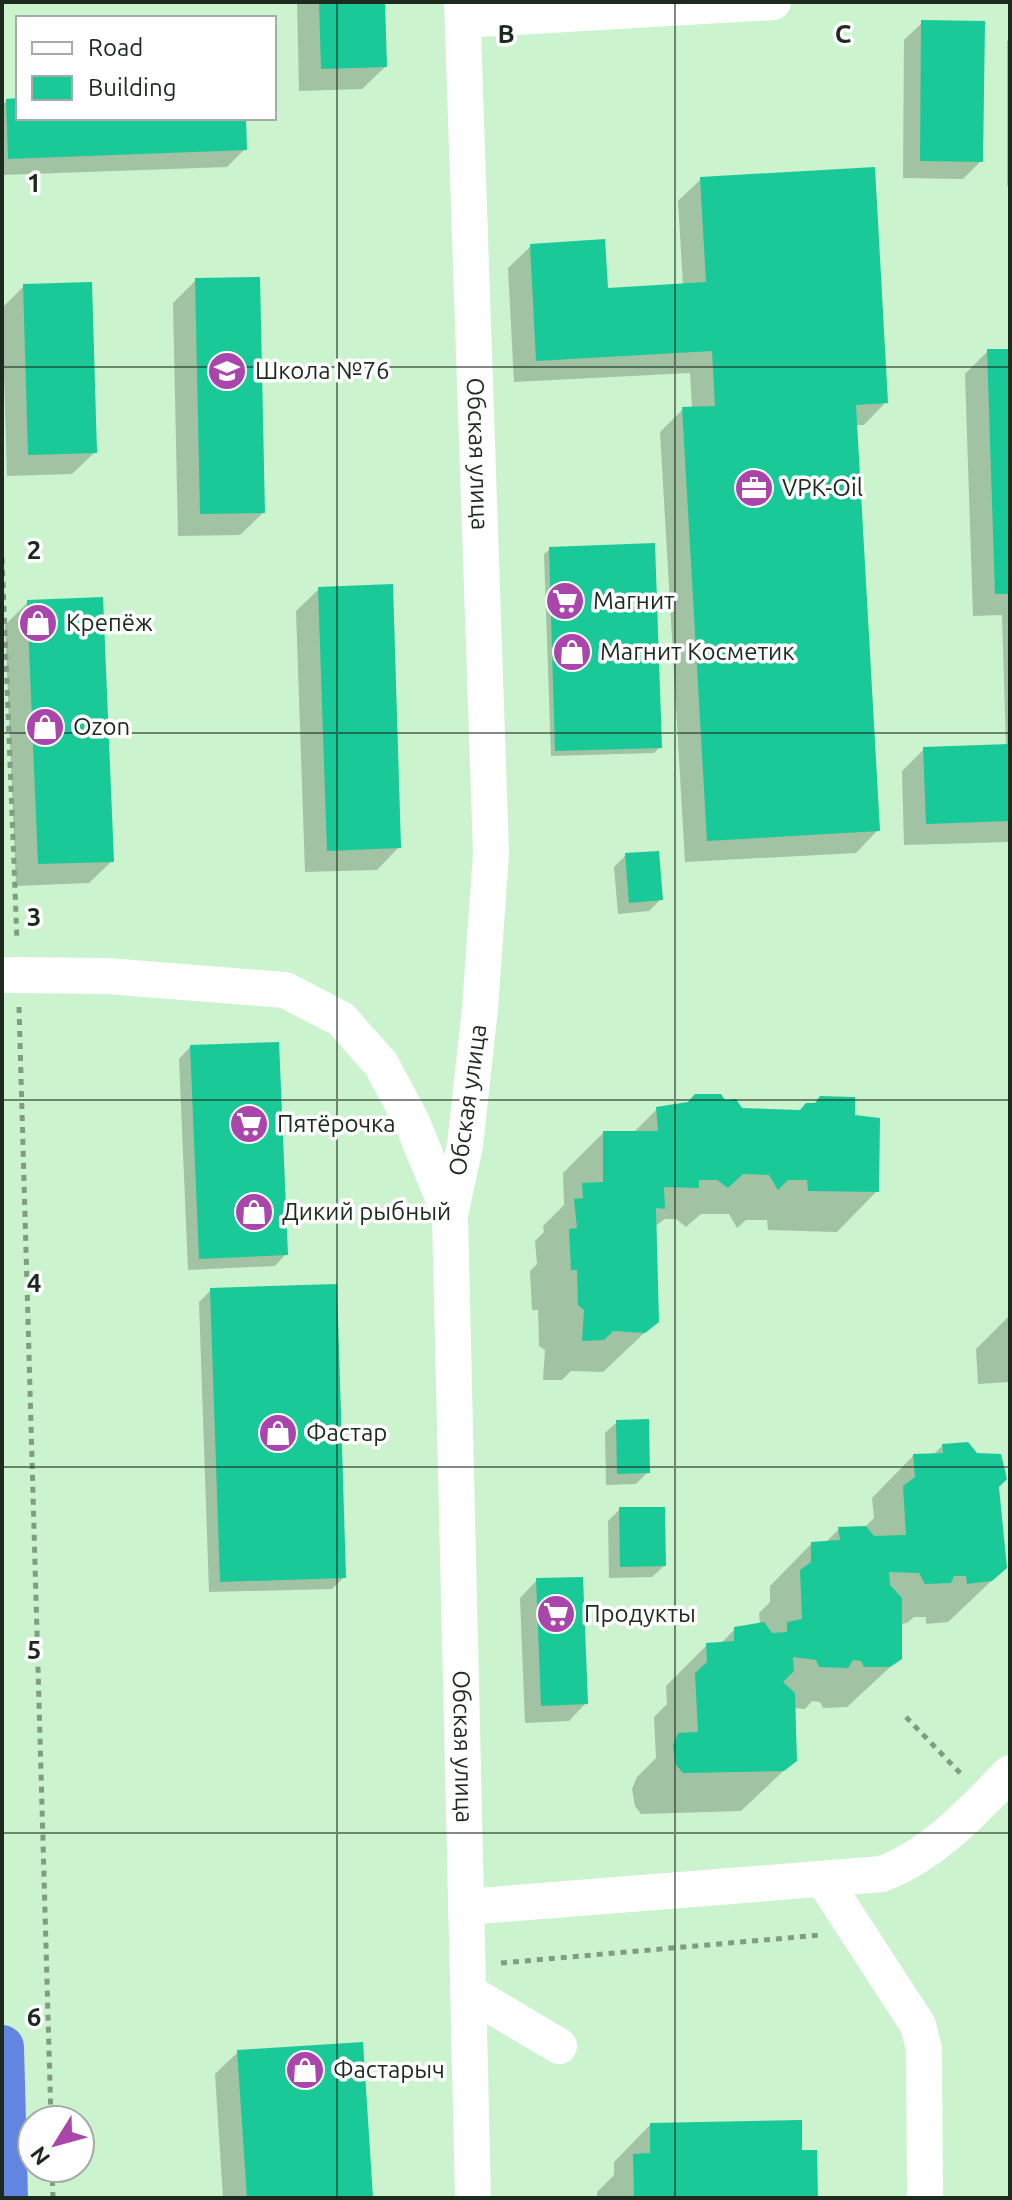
<svg xmlns="http://www.w3.org/2000/svg" width="1012" height="2200" font-family="Ubuntu,sans-serif">
<rect width="100%" height="100%" fill="#cbf3ce"/>
<g fill="#0003">
<polygon points="297,2 383,2 385,67 362,89 299,91"/>
<polygon points="922,23 981,161 963,179 903,178 904,40"/>
<polygon points="1010,38 1010,186 1007,186 1007,41"/>
<polygon points="18,100 18,118 244,118 245,149 227,167 2,175 2,105 7,101"/>
<polygon points="701,179 886,402 864,425 855,425 878,830 856,853 685,862 660,432 683,409 692,409 690,373 514,382 508,268 531,246 606,290 683,285 678,201"/>
<polygon points="196,280 263,513 240,535 178,536 173,303"/>
<polygon points="24,286 95,452 72,474 7,476 2,308"/>
<polygon points="988,351 1010,351 1010,842 904,845 902,771 924,749 1006,746 1002,615 973,616 965,374"/>
<polygon points="550,549 660,747 654,753 551,756 544,554"/>
<polygon points="319,589 399,847 377,870 305,872 296,611"/>
<polygon points="28,602 112,861 89,883 16,886 5,625"/>
<polygon points="626,855 661,899 649,911 618,914 614,867"/>
<polygon points="190,1047 286,1254 275,1266 188,1270 179,1059"/>
<polygon points="724,1103 741,1110 853,1117 877,1191 837,1232 768,1230 767,1220 746,1220 737,1228 729,1214 701,1214 686,1227 676,1219 665,1219 654,1227 657,1321 603,1372 571,1371 562,1380 543,1380 545,1350 539,1346 538,1310 532,1310 530,1271 537,1264 535,1241 544,1232 543,1226 564,1205 563,1173 603,1133 633,1133 657,1109"/>
<polygon points="211,1290 344,1577 332,1589 209,1592 199,1302"/>
<polygon points="1010,1292 1010,1382 978,1384 976,1349 1009,1316"/>
<polygon points="617,1422 648,1472 636,1484 606,1485 605,1433"/>
<polygon points="942,1446 997,1487 1005,1568 948,1622 926,1624 926,1617 914,1617 907,1623 900,1624 900,1658 847,1707 823,1708 820,1702 812,1701 805,1709 793,1708 795,1760 741,1811 641,1814 635,1806 632,1789 637,1777 656,1758 654,1717 667,1704 666,1686 707,1645 720,1644 735,1629 760,1624 759,1613 770,1602 770,1586 811,1544 825,1543 839,1529 864,1528 874,1518 872,1498 913,1456 932,1456"/>
<polygon points="620,1509 664,1566 652,1577 609,1578 608,1521"/>
<polygon points="537,1580 586,1703 569,1721 525,1723 520,1598"/>
<polygon points="238,2052 371,2198 223,2198 215,2074"/>
<polygon points="650,2125 800,2152 816,2198 597,2198 597,2192 614,2175 614,2162"/>
</g>
<g fill="#1ac998">
<polygon points="319,2 385,2 387,67 321,69"/>
<polygon points="921,20 985,21 983,162 920,161"/>
<polygon points="18,98 18,118 246,118 247,150 8,159 6,99"/>
<polygon points="875,167 888,403 856,405 880,831 707,841 682,407 715,406 712,351 536,361 530,244 605,239 608,288 706,282 700,177"/>
<polygon points="260,277 265,513 200,514 195,278"/>
<polygon points="92,282 97,453 28,455 23,284"/>
<polygon points="987,349 1010,349 1010,594 995,594"/>
<polygon points="655,543 662,748 555,751 549,547"/>
<polygon points="393,584 401,848 327,851 318,587"/>
<polygon points="103,597 114,862 38,864 27,600"/>
<polygon points="1010,744 1010,821 926,824 923,747"/>
<polygon points="659,851 663,900 629,903 625,853"/>
<polygon points="279,1042 288,1255 199,1259 190,1045"/>
<polygon points="695,1094 721,1094 725,1100 736,1099 742,1108 800,1110 806,1103 815,1103 820,1096 855,1097 855,1115 880,1118 879,1192 808,1191 807,1180 788,1180 778,1190 769,1175 743,1174 728,1188 717,1180 699,1180 699,1188 664,1187 665,1209 656,1208 659,1322 645,1333 613,1331 604,1340 582,1341 584,1310 578,1305 577,1270 571,1270 569,1229 577,1228 574,1199 583,1198 582,1183 603,1182 603,1131 658,1131 656,1107 688,1102"/>
<polygon points="337,1284 346,1578 220,1582 210,1288"/>
<polygon points="649,1419 650,1473 617,1474 616,1420"/>
<polygon points="968,1442 977,1453 1001,1454 1007,1479 999,1487 1007,1568 992,1581 967,1584 966,1576 954,1576 951,1583 925,1584 919,1573 889,1572 890,1585 902,1598 902,1659 890,1667 864,1667 861,1661 853,1660 848,1668 819,1667 816,1660 793,1657 794,1671 783,1682 795,1693 797,1761 784,1771 683,1773 676,1765 673,1746 678,1733 698,1732 695,1673 707,1662 706,1643 734,1641 734,1627 764,1622 772,1633 787,1632 787,1622 802,1619 800,1570 811,1562 811,1542 840,1540 838,1527 866,1526 874,1536 906,1535 903,1486 915,1477 913,1454 943,1453 942,1444"/>
<polygon points="619,1507 665,1507 666,1566 620,1567"/>
<polygon points="583,1577 588,1704 541,1706 536,1578"/>
<polygon points="363,2042 373,2198 247,2198 237,2050"/>
<polygon points="802,2120 802,2150 817,2150 818,2198 634,2198 633,2154 650,2153 650,2123"/>
</g>
<g fill="none" stroke-linecap="round" stroke-linejoin="round">
<g stroke="#809d82" stroke-width="5" stroke-dasharray="6 6" stroke-linecap="butt">
<polyline points="2,558 17,941"/>
<polyline points="19,1007 51,2120"/>
<polyline points="906,1717 963,1776"/>
<polyline points="501,1963 821,1935"/>
<polyline points="52,2168 53,2198"/>
</g>
<g stroke="#fff" stroke-width="36">
<path id="s1" d="M462 2 491 853 480 1009 465 1145 450 1215 473 2198"/>
<polyline points="463,20 773,2"/>
<polyline points="2,975 107,976 285,990 341,1019 381,1064 411,1120 450,1215"/>
<polyline points="823,1879 918,2025 924,2049 925,2198"/>
<path d="M466 1907 882 1874C934 1854 971 1813 1010 1773"/>
<polyline points="468,1992 559,2046"/>
</g>
<polyline stroke="#6285e4" stroke-width="44" points="2,2047 6,2198"/>
</g>
<path fill="none" stroke="#1c2b1d" stroke-width="2" stroke-opacity="0.55" d="M337 2V2198M675 2V2198M2 367H1010M2 733H1010M2 1100H1010M2 1467H1010M2 1833H1010"/>
<defs>
<g id="school-disc" transform="scale(2)"><circle r="9.5" fill="#a945ab" stroke="#fff"/><path d="M0-5L7-2L0 1L-7-2ZM-4 1L0 2.5L4 1V4Q0 6-4 4Z" fill="#fff"/></g>
<g id="office-disc" transform="scale(2)"><circle r="9.5" fill="#a945ab" stroke="#fff"/><path d="M-6-3h4V-5.5h4V-3h4V5H-6ZM-1-4.5V-3h2v-1.5ZM-6 0V1H6V0Z" fill="#fff"/></g>
<g id="supermarket-disc" transform="scale(2)"><circle r="9.5" fill="#a945ab" stroke="#fff"/><path d="M-6-5.5h2.5l.6 2H6L4.5 2H-2.5L-4.4-4H-6ZM-1.5 3.2a1.3 1.3 0 1 0 .1 0ZM3 3.2a1.3 1.3 0 1 0 .1 0Z" fill="#fff"/></g>
<g id="shop-disc" transform="scale(2)"><circle r="9.5" fill="#a945ab" stroke="#fff"/><path d="M-5-2.5h2.3a2.7 3.5 0 0 1 5.4 0H5L5.5 6h-11ZM-1.5-2.5h3a1.5 2.3 0 0 0-3 0Z" fill="#fff"/></g>
</defs>
<g fill-rule="evenodd">
<use href="#school-disc" x="227" y="371"/>
<use href="#office-disc" x="754" y="488"/>
<use href="#supermarket-disc" x="565" y="601"/>
<use href="#shop-disc" x="38" y="623"/>
<use href="#shop-disc" x="572" y="652"/>
<use href="#shop-disc" x="45" y="727"/>
<use href="#supermarket-disc" x="249" y="1124"/>
<use href="#shop-disc" x="254" y="1212"/>
<use href="#shop-disc" x="278" y="1433"/>
<use href="#supermarket-disc" x="556" y="1614"/>
<use href="#shop-disc" x="305" y="2070"/>
</g>
<g text-anchor="middle" stroke-width="7" stroke-linejoin="round" paint-order="stroke">
<g font-size="24" fill="#1c2b1d" stroke="#fff" text-anchor="start">
<text x="255" y="379">Школа №76</text>
<text x="782" y="496">VPK-Oil</text>
<text x="593" y="609">Магнит</text>
<text x="66" y="631">Крепёж</text>
<text x="600" y="660">Магнит Косметик</text>
<text x="73" y="735">Ozon</text>
<text x="277" y="1132">Пятёрочка</text>
<text x="282" y="1220">Дикий рыбный</text>
<text x="306" y="1441">Фастар</text>
<text x="584" y="1622">Продукты</text>
<text x="333" y="2078">Фастарыч</text>
</g>
<g font-size="24" fill="#1c2b1d" stroke="#fff">
<text dy="8" stroke="none"><textPath href="#s1" startOffset="452">Обская улица</textPath></text>
<text transform="translate(468 1100) rotate(-82)" y="8">Обская улица</text>
<text dy="8" stroke="none"><textPath href="#s1" startOffset="1748">Обская улица</textPath></text>
</g>
</g>
<g font-size="26" text-anchor="middle" font-weight="bold" fill="#1c2b1d" stroke="#fff" stroke-width="7" stroke-linejoin="round" paint-order="stroke">
<text x="506" y="43">B</text>
<text x="843" y="43">C</text>
<text x="34" y="192">1</text>
<text x="34" y="559">2</text>
<text x="34" y="926">3</text>
<text x="34" y="1292">4</text>
<text x="34" y="1659">5</text>
<text x="34" y="2026">6</text>
</g>
<rect width="1012" height="2200" fill="none" stroke="#1c2b1d" stroke-width="8"/>
<rect x="16" y="16" width="260" height="104" fill="#ffffff" stroke="#a4aaa5" stroke-width="2"/>
<rect x="32" y="42" width="40" height="12" fill="#ffffff" stroke="#a4aaa5" stroke-width="2"/>
<text x="88" y="56" font-size="24" fill="#1c2b1d">Road</text>
<rect x="32" y="76" width="40" height="24" fill="#1ac998" stroke="#a4aaa5" stroke-width="2"/>
<text x="88" y="96" font-size="24" fill="#1c2b1d">Building</text>
<g transform="translate(56 2144) rotate(233)"><circle r="38" fill="#ffffff" stroke="#a4aaa5" stroke-width="2"/>
<path d="M0-6L14 30L0 20L-14 30Z" fill="#a945ab"/>
<text y="-12" font-size="22" font-weight="bold" text-anchor="middle" fill="#1c2b1d">N</text>
</g>
</svg>
